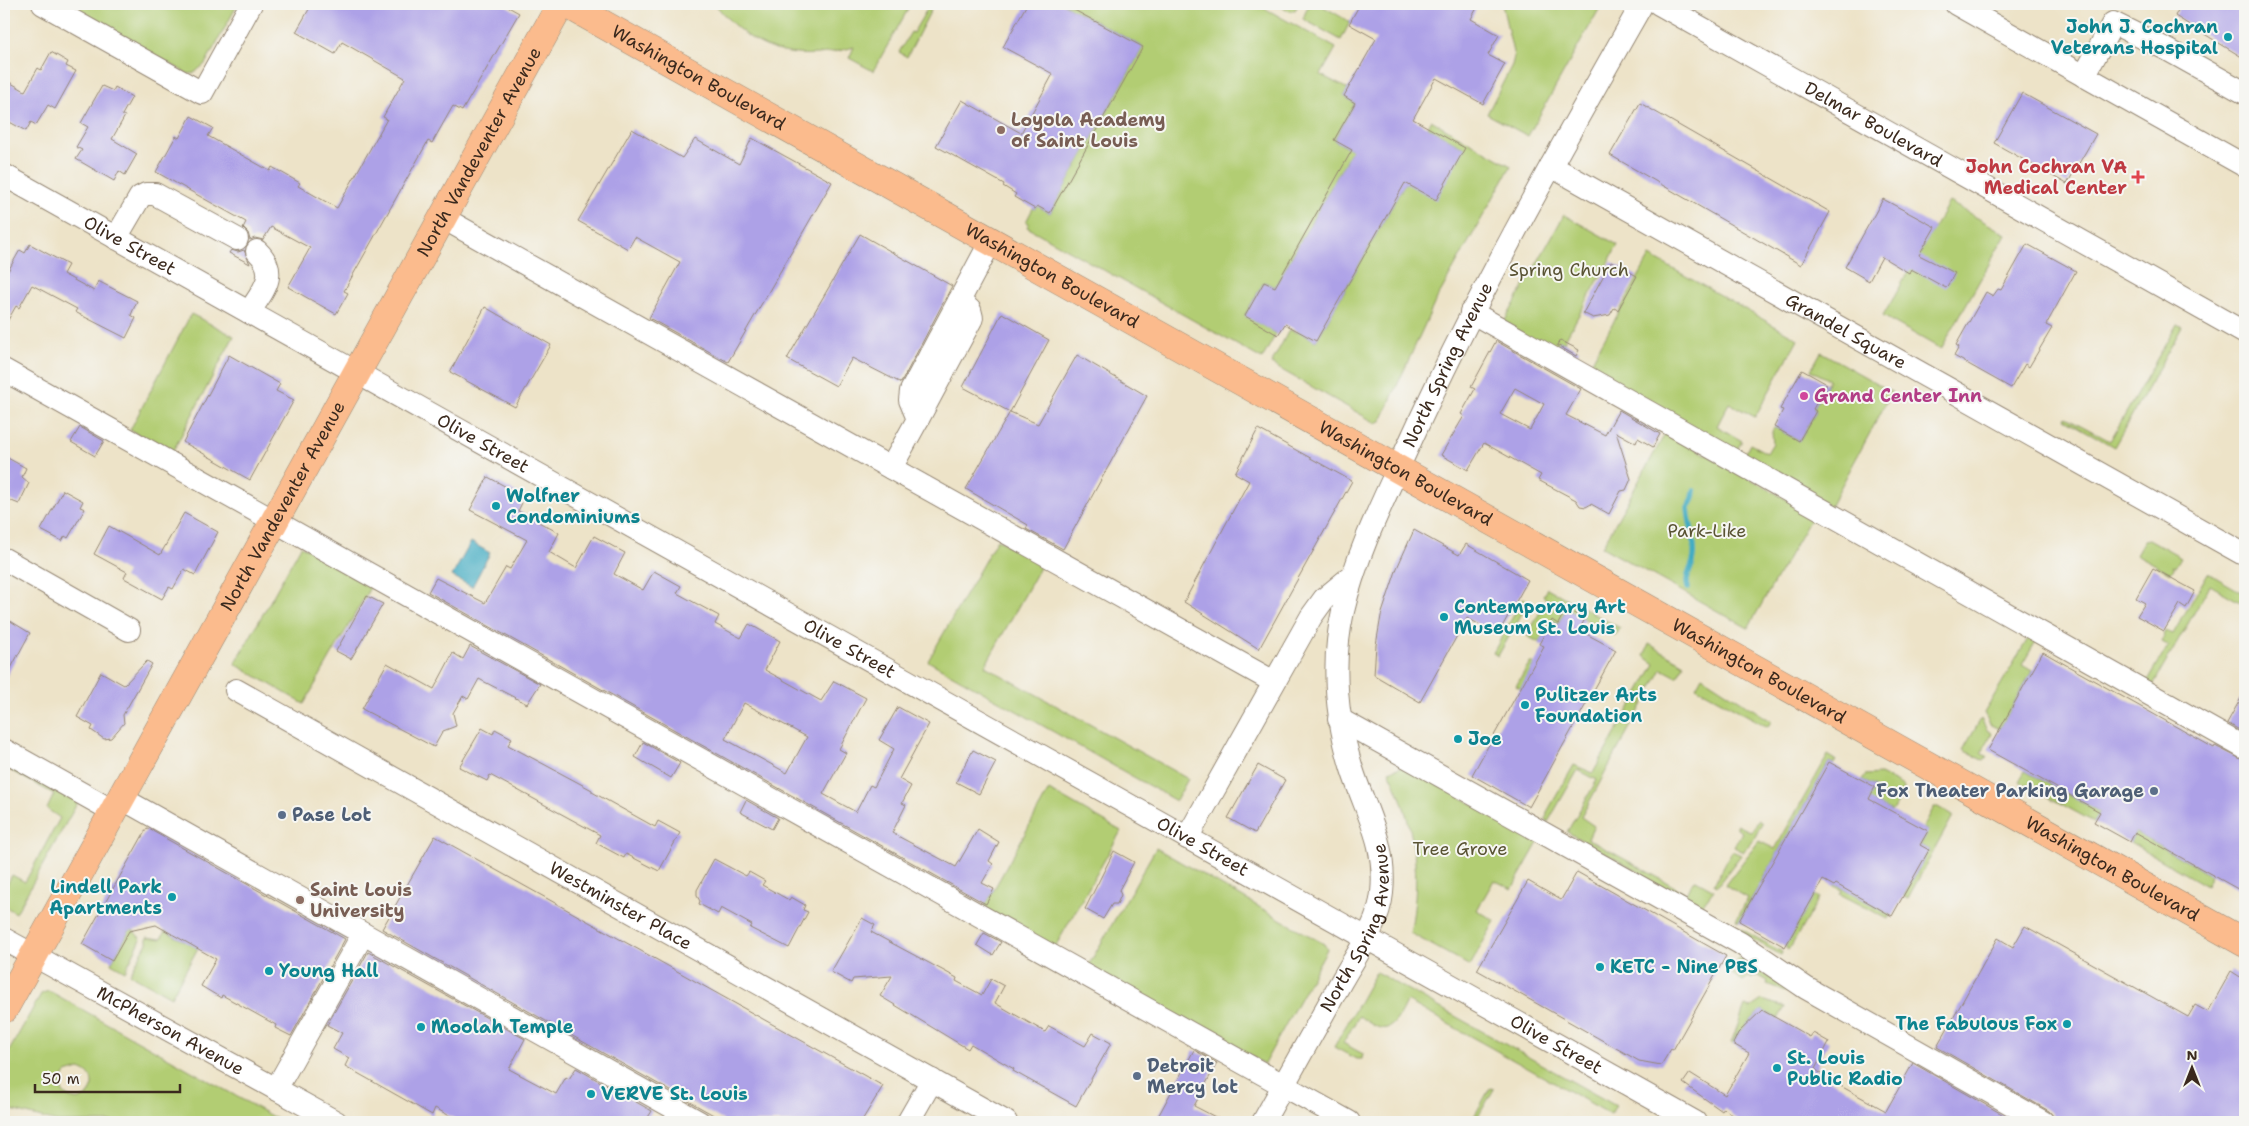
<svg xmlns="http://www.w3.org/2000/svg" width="2249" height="1126" font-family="'Shantell Sans',sans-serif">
<rect width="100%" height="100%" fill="#f6f6f2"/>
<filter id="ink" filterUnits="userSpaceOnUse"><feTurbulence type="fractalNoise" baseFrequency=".02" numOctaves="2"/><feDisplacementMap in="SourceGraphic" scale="10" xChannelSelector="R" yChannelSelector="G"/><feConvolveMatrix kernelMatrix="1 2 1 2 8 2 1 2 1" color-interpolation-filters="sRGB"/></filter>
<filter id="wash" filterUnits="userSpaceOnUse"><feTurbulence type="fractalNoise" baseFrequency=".0096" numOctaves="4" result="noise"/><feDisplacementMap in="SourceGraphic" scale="20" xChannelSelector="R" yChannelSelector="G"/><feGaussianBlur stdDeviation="1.12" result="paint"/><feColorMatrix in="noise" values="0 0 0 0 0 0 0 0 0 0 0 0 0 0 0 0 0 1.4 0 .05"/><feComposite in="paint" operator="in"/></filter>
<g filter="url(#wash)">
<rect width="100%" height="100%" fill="#ede3c8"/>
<g fill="#b2cd73" stroke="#767c48" fill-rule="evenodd">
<polygon points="64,4 238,4 205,64 194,73 188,74"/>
<path d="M715 4H911L873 71 849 58 854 47C795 64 754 53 715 4Z"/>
<polygon points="930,4 934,4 907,57 899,52 911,32 913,33"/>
<polygon points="1063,4 1257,4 1336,48 1321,75 1348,89 1344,96 1355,103 1334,140 1352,150 1275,287 1264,282 1245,315 1276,334 1262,359 1027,227 1029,223 1026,222 1033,208 1035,209 1037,206 1050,213 1143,47"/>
<polygon points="1276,4 1299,4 1295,10 1290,11"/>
<polygon points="1313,4 1319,4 1350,22 1341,40 1303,19 1307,8"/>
<polygon points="1502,4 1602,4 1528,136 1487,114 1512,65 1514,57"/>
<polygon points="1431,120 1511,166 1435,302 1381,421 1376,423 1271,364 1288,332 1291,330 1297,333 1298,331 1316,341 1405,183 1465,148 1427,127"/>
<polygon points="1949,202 2006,234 1941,349 1883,316"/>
<polygon points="1564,215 1618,245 1557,354 1503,324"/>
<polygon points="1650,256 1798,339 1755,417 1729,403 1717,426 1742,441 1735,453 1587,370"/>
<polygon points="191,314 234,336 172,453 130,430"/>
<polygon points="2177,324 2182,327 2114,447 2065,419 2066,417 2110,441"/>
<polygon points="1821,352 1892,392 1830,507 1745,454 1750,444 1767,453 1773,443 1772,432 1774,427 1799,441 1816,411 1813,409 1829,380 1811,370"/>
<polygon points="1666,432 1813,514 1748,628 1602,547"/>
<polygon points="997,539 1042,564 985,666 1188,779 1176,801 928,661"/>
<polygon points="2149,539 2181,557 2175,567 2172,566 2173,568 2170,573 2136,554 2144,540"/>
<polygon points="301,546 372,584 304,704 235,664"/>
<polygon points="2208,573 2245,594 2245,605 2210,585 2152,687 2146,684 2168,646 2161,642 2166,631 2173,634"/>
<polygon points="1547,588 1620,628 1616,636 1566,609 1558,623 1552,621 1540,643 1527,636 1547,599 1543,596"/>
<polygon points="1523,598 1529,601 1498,656 1493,653"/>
<polygon points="2029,637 2036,641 2022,665 2032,671 2000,729 1990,724 1984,713"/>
<polygon points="1649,644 1684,664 1677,677 1662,669 1581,817 1594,826 1588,839 1686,893 1693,881 1696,880 1714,890 1699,909 1640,876 1641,873 1567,832 1597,780 1578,770 1548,822 1546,820 1547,812 1574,765 1593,773 1655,664 1644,656"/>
<polygon points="1530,662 1534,664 1521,689 1516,686"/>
<polygon points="1702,676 1771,721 1768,727 1696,687"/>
<polygon points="1981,719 1987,730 1992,734 1981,753 1987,757 1984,761 1963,750"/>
<polygon points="1828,755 1836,760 1834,764 1829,762 1739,921 1736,920 1748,898 1725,885 1759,841 1775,849"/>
<polygon points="4,758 79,800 16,913 4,906 4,890 12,875 25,882 60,818 47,809 54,794 4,767"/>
<path d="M1404 766 1539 841 1512 889 1494 880 1477 910 1495 921 1470 966 1410 933C1422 876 1415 824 1389 771Z"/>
<polygon points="2025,771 2100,812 2094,822 2019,781"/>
<polygon points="1880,774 1903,786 1904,789 1892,811 1868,800 1875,787 1862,780 1865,775"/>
<polygon points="1049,790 1121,831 1055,947 983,909"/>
<polygon points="1934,807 1938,807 1953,816 1908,898 1904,896 1929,850 1920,845 1928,831 1923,828"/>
<polygon points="1758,820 1762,823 1754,839 1743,852 1734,847 1742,832 1737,829 1737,825 1752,832"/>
<polygon points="2135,832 2211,875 2206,886 2130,842"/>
<polygon points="1156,848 1324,944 1327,949 1264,1064 1088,966"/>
<polygon points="1732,851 1741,855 1717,886 1714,884"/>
<polygon points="1836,884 1890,915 1888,919 1840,894 1842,890 1834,886"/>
<polygon points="1814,895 1819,898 1789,950 1785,947"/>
<polygon points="1716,915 1782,952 1781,955 1714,918"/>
<polygon points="131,928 141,939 125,971 111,963"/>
<polygon points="165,931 198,948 171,997 130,974 147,943 147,937 161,939"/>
<polygon points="1738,958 1789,989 1787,992 1767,984 1768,981 1757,975 1756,978 1753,976 1752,979 1749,977 1743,981 1732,974"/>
<path d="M1376 972 1616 1106 1610 1114 1407 1001C1402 1009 1395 1032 1380 1028 1373 1026 1365 1020 1359 1016L1343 1043 1363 1054 1362 1059H1356L1334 1047Z"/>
<path d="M48 991 53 993 282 1122C271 1122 236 1119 229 1122H57L4 1108V1060L41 994ZM79 1069C86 1071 91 1075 92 1082 94 1111 46 1100 66 1073Z"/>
<polygon points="1762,1000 1785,1007 1778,1019 1762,1010 1738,1033 1733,1044 1731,1043 1745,1006 1750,1008"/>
<polygon points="1490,1088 1494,1089 1475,1122 1471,1122"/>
</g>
<polygon fill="#43acc3" stroke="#3f6b70" points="471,542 490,553 472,587 452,576"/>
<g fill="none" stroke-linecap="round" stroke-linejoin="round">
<path stroke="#43acc3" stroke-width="5.5" d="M1688 588C1684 575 1693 568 1694 557 1696 539 1689 525 1688 508L1693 498 1694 491"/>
</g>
<g id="blocks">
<g fill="#ada1e7" fill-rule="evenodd">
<polygon points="312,4 503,4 519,13 462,111 453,106 432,143 428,141 344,291 348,293 336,314 288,287 310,248 271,227 263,240 255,238 250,240 248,233 243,228 246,222 156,172 176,136 179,138 191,116 213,128 208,136 270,171 272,167 300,183 298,186 337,208 387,119 383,117 405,78 342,42 335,54 296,32"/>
<polygon points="1027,4 1063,4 1143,47 1050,213 1037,206 1035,209 1014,197 1016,194 1003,186 1004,184 936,146 962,100 1021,133 1053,74 1003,47"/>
<polygon points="1360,4 1479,4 1471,19 1499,35 1488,55 1505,64 1483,104 1436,78 1413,119 1465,148 1436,200 1405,183 1316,341 1285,324 1278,335 1245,316 1264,282 1275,287 1352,150 1334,140 1355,103 1344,96 1376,39 1349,24"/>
<polygon points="2181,4 2245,4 2245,59 2175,16"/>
<polygon points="51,52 68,62 66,66 76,71 55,109 48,105 36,125 31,122 26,131 4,119 4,79 25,91 38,68 41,70"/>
<polygon points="102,86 113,91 115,87 132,97 122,115 125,116 112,139 137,154 125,175 119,171 114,181 76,159 82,150 76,147 88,127 81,123"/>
<polygon points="2022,93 2096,134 2067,184 1994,143"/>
<polygon points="1640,103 1830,212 1801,265 1610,155"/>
<polygon points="632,129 682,158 695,139 739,164 752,138 832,182 728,362 649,318 680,262 635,237 628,249 578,221"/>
<polygon points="1883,199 1935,227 1919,255 1955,273 1946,288 1911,269 1909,273 1882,257 1869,281 1845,267"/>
<polygon points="860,234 952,286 901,383 852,358 836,386 787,359"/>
<polygon points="30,244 68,265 63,274 94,291 98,281 137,301 131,315 136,318 126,338 75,312 77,309 32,285 19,308 16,306 4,327 4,268 8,271 20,250 25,253"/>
<polygon points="2027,244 2076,271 2046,325 2052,328 2029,367 2025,364 2011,388 1954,356 1959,347 1956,345 1986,292 1993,296 1998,289 2001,290"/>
<polygon points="231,250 238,252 244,250 250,264 229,253"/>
<polygon points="1611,262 1637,276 1618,310 1614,308 1610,315 1593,318 1583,313"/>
<polygon points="485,307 551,345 515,407 450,372"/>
<polygon points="1002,313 1049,340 1010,412 963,387"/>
<polygon points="1560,340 1579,350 1576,356 1557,345"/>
<path d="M1496 341 1581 389 1566 415 1605 435 1619 410 1660 434 1653 447 1638 438 1636 443 1616 432 1631 479 1626 490 1621 491 1609 514 1591 504 1586 507 1580 506 1576 500 1538 480 1541 475 1484 443 1468 470 1441 455 1464 416 1461 414 1475 389 1471 387ZM1515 388 1544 404 1530 430 1500 414Z"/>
<polygon points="229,355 280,384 276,391 294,400 250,480 183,442"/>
<polygon points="1077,355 1147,396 1063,549 1026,529 1028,525 966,489 1010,412 1038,424"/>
<polygon points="1802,370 1827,384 1813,409 1816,411 1799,441 1774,427 1783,410 1780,409"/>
<polygon points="80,427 104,441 95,456 71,442"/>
<polygon points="1258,429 1352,481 1259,649 1184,602 1249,481 1235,473"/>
<polygon points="4,456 26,468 22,477 29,483 19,504 4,498"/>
<path d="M488 477 525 497 518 511 559 533 549 552 576 568 594 536 625 553 614 574 643 590 654 571 681 586 677 593 719 616 715 624 741 638 749 624 780 641 765 670 821 701 834 681 866 698 839 749 846 753 823 794 856 812 870 785 874 787 894 749 879 740 898 707 929 724 899 779 911 786 902 803 906 805 892 833 956 867 978 829 999 842 989 861 993 864 982 883 994 889 986 904 428 592 436 578 485 603 506 567 510 569 527 540 470 510ZM744 703 807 737 787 773 725 739Z"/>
<polygon points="63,490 83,501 80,507 85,509 68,538 65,536 62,541 41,530"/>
<polygon points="184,513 218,532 195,575 184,569 173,589 169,587 162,599 124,578 127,572 94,554 109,526 160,555"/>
<polygon points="1414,530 1459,555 1466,544 1528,580 1498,634 1467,618 1420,702 1374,675 1376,645 1381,616 1397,568"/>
<polygon points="2153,568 2195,591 2186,608 2180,604 2164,631 2137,616 2145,603 2136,598"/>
<polygon points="367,596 383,604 351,659 336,651"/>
<polygon points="1566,609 1585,619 1579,630 1616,650 1529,807 1472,775 1544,646 1539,644 1552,620 1558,624"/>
<polygon points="4,617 30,633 4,681"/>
<polygon points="470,646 540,684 527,704 479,679 468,699 463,696 453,713 456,726 443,731 434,747 362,709 387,663 434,689 453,653 463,659"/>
<polygon points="2043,652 2214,748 2215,746 2245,761 2245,893 2135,832 2130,842 2094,822 2100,812 1988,750"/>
<polygon points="147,661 152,664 123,715 124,723 111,738 104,739 91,730 93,726 77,717 101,672 124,685"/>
<polygon points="2245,691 2245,733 2227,723"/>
<polygon points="482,728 493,734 495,729 512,738 508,745 592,790 592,792 655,827 658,821 680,833 659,871 626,854 624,858 596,843 600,835 490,775 487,781 459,767"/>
<polygon points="643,742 680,763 671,778 635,757"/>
<polygon points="973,750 996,762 979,794 956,782"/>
<polygon points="1829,762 1875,787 1869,799 1928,831 1920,845 1929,850 1892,916 1836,884 1834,886 1823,880 1785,947 1739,921"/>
<polygon points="1258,765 1285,780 1255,833 1228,818"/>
<polygon points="746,800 778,818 772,829 740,812"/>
<polygon points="147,828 345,939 291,1036 275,1028 276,1025 222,995 221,998 201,986 216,959 156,925 129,931 112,961 82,944"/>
<polygon points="435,836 883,1086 861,1122 726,1122 382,929"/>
<polygon points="1114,851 1134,862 1119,890 1121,895 1117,904 1112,904 1103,919 1085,909"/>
<polygon points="714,859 746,876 749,872 765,881 762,885 789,900 791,897 805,905 803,910 808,912 789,948 750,928 752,925 721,908 718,914 699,904 700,901 697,896 697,890"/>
<polygon points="1577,872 1726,956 1673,1050 1671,1049 1661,1065 1639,1061 1477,970 1528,881 1561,900"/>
<polygon points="862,918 875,925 871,932 944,971 957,978 956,981 982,995 991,979 1004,986 995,1003 1045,1032 1049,1026 1085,1046 1093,1033 1111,1043 1076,1106 1013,1071 1014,1069 971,1044 968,1049 880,996 892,976 853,979 851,983 831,972"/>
<polygon points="2025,926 2188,1017 2195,1005 2208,1012 2231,971 2245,980 2245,1114 2240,1122 2062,1122 2055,1119 2049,1111 1937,1047 1998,938 2013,947"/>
<polygon points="984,933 1001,942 993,955 977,945"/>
<polygon points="368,952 525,1039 509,1069 556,1094 566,1077 569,1079 576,1068 652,1111 645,1122 461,1122 435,1108 432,1115 345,1066 349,1058 333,1049 342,1033 327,1025"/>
<polygon points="1762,1010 1810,1037 1813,1033 1829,1042 1815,1069 1828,1079 1886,1111 1913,1063 2007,1117 2004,1122 1739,1122 1724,1108 1722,1111 1683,1083 1690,1073 1725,1095 1749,1053 1733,1044 1738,1033"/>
<polygon points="1194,1050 1217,1063 1194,1106 1225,1122 1155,1122"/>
</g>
</g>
</g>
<g filter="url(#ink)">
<use href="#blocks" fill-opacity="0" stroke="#948673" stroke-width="1"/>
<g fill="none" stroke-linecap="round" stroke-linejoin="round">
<g stroke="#948673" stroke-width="24">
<g id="minor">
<polyline points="43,4 202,93 251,4"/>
<path id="s1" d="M1659 4 2245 333"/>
<polyline points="1956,4 2245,166"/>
<polyline points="2084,76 2113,23 2168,50 2245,93"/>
<path id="s2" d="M1551 166 2245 555"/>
<path id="s3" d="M4 175 1695 1122"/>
<polyline points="443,218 1274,682"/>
<polyline points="116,238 140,197 146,194 155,194 237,239"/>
<path d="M249 312C263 291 280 273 257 251"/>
<polyline points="1471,312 2245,748"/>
<polyline points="4,370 1349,1122"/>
<polyline points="918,419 972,318 970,310 959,301"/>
<polyline points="891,468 918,419 910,400 911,391 991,241"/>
<polyline points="4,559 129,630"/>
<path id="s4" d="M236 690 1006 1122"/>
<polyline points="1339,719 1740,943 1806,988 2043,1122"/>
<polyline points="4,750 113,811"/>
<polyline points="121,798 699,1122"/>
<polyline points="1187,838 1311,617 1324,599 1353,575"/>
<path id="s5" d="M4 939 336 1122"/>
<polyline points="276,1089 363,934"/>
<polyline points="908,1122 932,1080"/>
<path id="s6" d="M1263 1122C1289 1076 1315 1029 1341 982 1356 955 1379 925 1382 893 1387 844 1366 813 1352 769 1336 717 1331 664 1343 611 1357 551 1386 495 1411 440 1479 290 1561 147 1642 4"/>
</g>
</g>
<g stroke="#948673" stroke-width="29">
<g id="major">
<path id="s7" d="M567 4 2245 943"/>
<path id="s8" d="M4 1009 561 4"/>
</g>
</g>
<use href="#minor" stroke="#fff" stroke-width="22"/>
<use href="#major" stroke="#fbbb8d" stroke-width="28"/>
</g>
</g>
<g fill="#0f9aa8" stroke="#f6f6f2" stroke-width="2">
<circle cx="2228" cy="37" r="5"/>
<circle cx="496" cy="506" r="5"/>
<circle cx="1444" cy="617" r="5"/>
<circle cx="1525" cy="705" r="5"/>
<circle cx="1458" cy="739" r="5"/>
<circle cx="172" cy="897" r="5"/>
<circle cx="1600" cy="967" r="5"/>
<circle cx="269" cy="971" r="5"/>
<circle cx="2067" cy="1024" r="5"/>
<circle cx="421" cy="1027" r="5"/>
<circle cx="1777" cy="1068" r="5"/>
<circle cx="591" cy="1094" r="5"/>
</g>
<g fill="#8d6e63" stroke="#f6f6f2" stroke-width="2">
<circle cx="1001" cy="130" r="5"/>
<circle cx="300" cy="900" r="5"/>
</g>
<path fill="#e0444e" stroke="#f6f6f2" stroke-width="2" d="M2135.5 169.5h5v5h5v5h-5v5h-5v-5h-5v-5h5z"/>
<circle fill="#d1479c" stroke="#f6f6f2" stroke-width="2" cx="1804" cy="396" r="5"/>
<g fill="#5c6f8a" stroke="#f6f6f2" stroke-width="2">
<circle cx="2154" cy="791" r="5"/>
<circle cx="282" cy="815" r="5"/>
<circle cx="1137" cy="1076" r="5"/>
</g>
<g text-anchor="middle" stroke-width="4" stroke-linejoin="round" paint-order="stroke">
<g font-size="18" font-weight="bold" fill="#0d838f" stroke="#f6f6f2" text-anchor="start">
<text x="2218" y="33" text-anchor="end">John J. Cochran<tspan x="2218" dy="21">Veterans Hospital</tspan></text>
<text x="506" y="502">Wolfner<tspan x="506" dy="21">Condominiums</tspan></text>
<text x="1454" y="613">Contemporary Art<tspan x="1454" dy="21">Museum St. Louis</tspan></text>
<text x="1535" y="701">Pulitzer Arts<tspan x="1535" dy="21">Foundation</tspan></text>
<text x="1468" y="745">Joe</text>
<text x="162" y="893" text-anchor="end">Lindell Park<tspan x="162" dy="21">Apartments</tspan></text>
<text x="1610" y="973">KETC - Nine PBS</text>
<text x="279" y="977">Young Hall</text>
<text x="2057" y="1030" text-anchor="end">The Fabulous Fox</text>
<text x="431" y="1033">Moolah Temple</text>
<text x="1787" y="1064">St. Louis<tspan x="1787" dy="21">Public Radio</tspan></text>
<text x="601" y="1100">VERVE St. Louis</text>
</g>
<g font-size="18" fill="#3b2a1e" stroke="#f6f6f2">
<text dy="6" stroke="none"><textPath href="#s7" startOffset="151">Washington Boulevard</textPath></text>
<text dy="6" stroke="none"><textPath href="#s1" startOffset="246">Delmar Boulevard</textPath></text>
<text dy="6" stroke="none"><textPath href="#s8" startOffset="980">North Vandeventer Avenue</textPath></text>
<text dy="6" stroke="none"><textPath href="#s3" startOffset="144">Olive Street</textPath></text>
<text dy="6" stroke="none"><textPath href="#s7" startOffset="556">Washington Boulevard</textPath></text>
<text dy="6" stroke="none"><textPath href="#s2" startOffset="338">Grandel Square</textPath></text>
<text dy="6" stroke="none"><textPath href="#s6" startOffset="816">North Spring Avenue</textPath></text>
<text dy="6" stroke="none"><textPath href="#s3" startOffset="549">Olive Street</textPath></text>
<text dy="6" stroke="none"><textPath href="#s7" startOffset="961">Washington Boulevard</textPath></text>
<text dy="6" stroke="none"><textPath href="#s8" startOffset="575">North Vandeventer Avenue</textPath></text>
<text dy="6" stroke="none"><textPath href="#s3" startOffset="969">Olive Street</textPath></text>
<text dy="6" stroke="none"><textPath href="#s7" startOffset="1366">Washington Boulevard</textPath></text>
<text dy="6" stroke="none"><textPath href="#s3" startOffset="1374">Olive Street</textPath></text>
<text dy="6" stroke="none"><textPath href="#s7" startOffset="1771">Washington Boulevard</textPath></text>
<text dy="6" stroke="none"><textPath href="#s4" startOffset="441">Westminster Place</textPath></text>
<text dy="6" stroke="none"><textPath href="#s6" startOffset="218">North Spring Avenue</textPath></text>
<text dy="6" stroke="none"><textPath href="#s5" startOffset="190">McPherson Avenue</textPath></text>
<text dy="6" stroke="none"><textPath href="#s3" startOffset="1779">Olive Street</textPath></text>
</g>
<g font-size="18" font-weight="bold" fill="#785e54" stroke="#f6f6f2" text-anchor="start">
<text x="1011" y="126">Loyola Academy<tspan x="1011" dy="21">of Saint Louis</tspan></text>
<text x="310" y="896">Saint Louis<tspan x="310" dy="21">University</tspan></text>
</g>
<g font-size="18" font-weight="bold" fill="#be3a42" stroke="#f6f6f2" text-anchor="end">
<text x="2127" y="173">John Cochran VA<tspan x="2127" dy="21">Medical Center</tspan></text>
</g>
<g font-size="18" fill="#595333" stroke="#f6f6f2">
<text x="1569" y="276">Spring Church</text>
<text x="1707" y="537">Park-Like</text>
<text x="1460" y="855">Tree Grove</text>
</g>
<g font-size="18" font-weight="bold" fill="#b23c85" stroke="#f6f6f2" text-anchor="start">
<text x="1814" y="402">Grand Center Inn</text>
</g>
<g font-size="18" font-weight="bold" fill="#4e5e75" stroke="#f6f6f2" text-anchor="start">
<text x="2144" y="797" text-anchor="end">Fox Theater Parking Garage</text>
<text x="292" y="821">Pase Lot</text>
<text x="1147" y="1072">Detroit<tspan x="1147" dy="21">Mercy lot</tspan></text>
</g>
</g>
<rect width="2249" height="1126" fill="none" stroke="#f6f6f2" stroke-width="20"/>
<g transform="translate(2192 1068)" stroke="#f6f6f2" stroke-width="4" paint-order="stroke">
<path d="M0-4L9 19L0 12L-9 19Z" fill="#3b2a1e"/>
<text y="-8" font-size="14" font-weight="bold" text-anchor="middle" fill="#3b2a1e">N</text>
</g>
<path d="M35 1084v8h145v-8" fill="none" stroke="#3b2a1e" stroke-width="2.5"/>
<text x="42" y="1084" font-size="15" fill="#3b2a1e" stroke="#f6f6f2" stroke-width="4" paint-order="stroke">50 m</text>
</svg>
